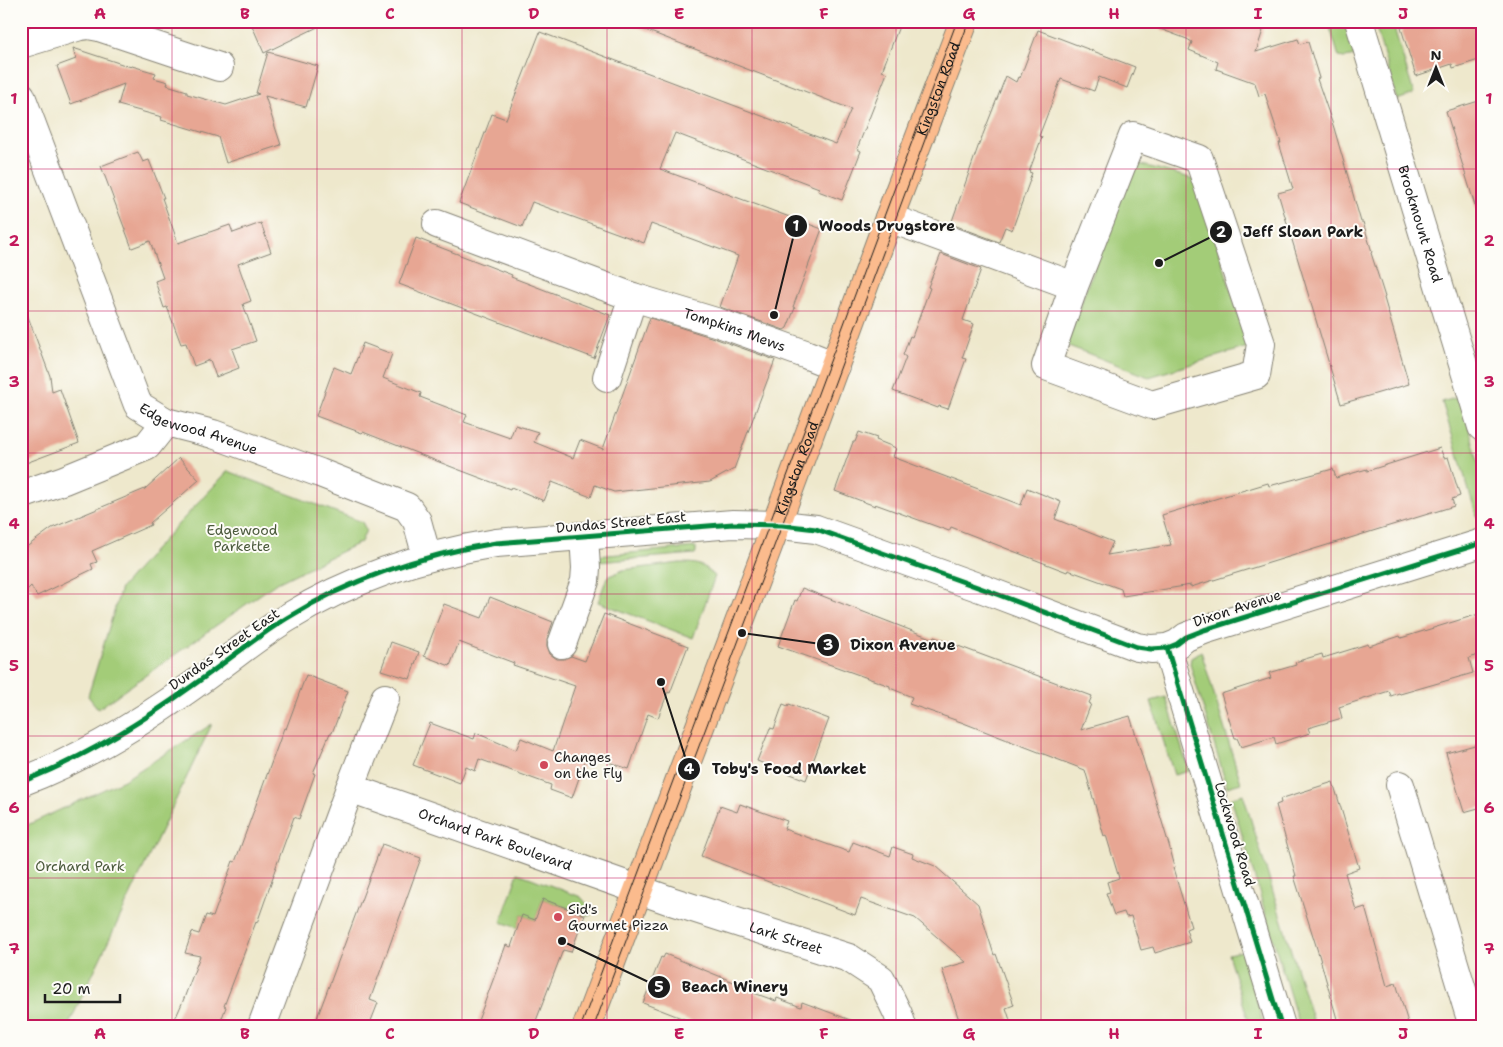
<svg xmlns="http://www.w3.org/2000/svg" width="1503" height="1047" font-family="'Shantell Sans',sans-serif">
<rect width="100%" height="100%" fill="#fdfcf7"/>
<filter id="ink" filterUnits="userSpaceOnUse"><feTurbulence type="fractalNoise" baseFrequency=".02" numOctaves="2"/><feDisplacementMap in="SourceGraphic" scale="10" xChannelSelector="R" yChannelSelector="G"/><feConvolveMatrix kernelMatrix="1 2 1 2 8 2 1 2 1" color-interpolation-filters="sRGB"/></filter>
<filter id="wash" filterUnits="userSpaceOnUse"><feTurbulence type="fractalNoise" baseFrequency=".0096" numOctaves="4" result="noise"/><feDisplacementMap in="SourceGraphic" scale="20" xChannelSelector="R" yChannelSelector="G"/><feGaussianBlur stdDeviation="1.12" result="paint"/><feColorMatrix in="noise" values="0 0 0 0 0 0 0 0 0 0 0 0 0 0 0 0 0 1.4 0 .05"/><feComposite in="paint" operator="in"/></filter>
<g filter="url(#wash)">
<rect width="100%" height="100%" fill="#eee8cc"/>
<g fill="#a3cc78" stroke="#60744a">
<polygon points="1328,21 1346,21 1356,56 1344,58 1339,57"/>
<polygon points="1374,21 1392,21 1414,94 1397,100"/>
<polygon points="1132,162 1198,180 1248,347 1149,377 1066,345"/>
<polygon points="1455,398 1461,398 1482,476 1482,516 1477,517 1442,402"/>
<polygon points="228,471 362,522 366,530 361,542 275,584 98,709 88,696 121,588 156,548"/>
<polygon points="696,547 696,552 695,554 598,562 597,556"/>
<path d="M680 563C699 563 701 564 715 576L693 638 598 602 607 577 623 570Z"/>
<polygon points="1201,651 1241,783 1227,787 1190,664 1191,658"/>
<polygon points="1166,697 1189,771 1174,775 1151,701"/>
<polygon points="212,724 68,1026 21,1026 21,828 124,780"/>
<polygon points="1243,794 1313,1022 1299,1026 1231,798"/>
<polygon points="518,873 581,897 590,908 591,915 585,915 543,899 535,920 522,915 518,928 501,922"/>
<polygon points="1242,951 1264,1026 1250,1026 1228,954"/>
</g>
<g id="blocks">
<g fill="#e7a693">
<polygon points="250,21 330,21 264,53"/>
<polygon points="627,21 901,21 882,71 887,73 857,149 861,151 842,200 818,191 819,188 675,133 660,169 822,229 793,307 795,308 787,328 784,330 720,307 738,256 651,224 644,243 532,202 522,227 459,203 492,114 506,119 540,32 836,144 851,109 627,23"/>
<polygon points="1145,21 1266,21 1256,52 1298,39 1300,44 1308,42 1319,78 1317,79 1334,128 1361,222 1363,222 1372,252 1371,253 1385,297 1384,298 1409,384 1341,404 1278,193 1293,189 1279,143 1281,143 1265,94 1259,96 1255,83 1216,69 1218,62 1189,50 1192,42 1187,39 1144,23"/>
<polygon points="1423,21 1482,21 1482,59 1453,68 1452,64 1416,76 1401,28"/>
<polygon points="1038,30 1135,67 1127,88 1099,77 1094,91 1061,79 1039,136 1042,137 1029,172 1032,173 1029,180 1030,180 1012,230 1005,227 999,242 951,224 978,147 1006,76 1016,82 1018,77 1020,78"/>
<polygon points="73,48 131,67 132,66 156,73 154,78 168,82 167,85 187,91 187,94 226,105 259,94 256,93 268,52 318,66 306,107 265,96 281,145 226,163 218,137 161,120 162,117 118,105 124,84 71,104 57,66 76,59"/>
<polygon points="1482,100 1482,211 1477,212 1446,111"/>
<polygon points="138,152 143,162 149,160 164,198 162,198 178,243 230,225 233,233 261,223 271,252 238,264 251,301 243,304 256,341 232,349 239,368 216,377 210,360 194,366 186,343 181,344 167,307 164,308 155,281 163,278 150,241 132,248 101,166"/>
<polygon points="416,238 512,275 511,277 610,315 594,358 399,284"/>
<polygon points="941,254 981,269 963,320 974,324 962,358 966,359 948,409 939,406 938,408 893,391 906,357 903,355 910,336 912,337 930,288 928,287"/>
<polygon points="21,306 24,306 50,376 52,392 60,389 79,443 26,463 21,451"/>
<polygon points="650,318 714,338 775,360 734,469 710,482 614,492 595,485 591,497 552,482 544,501 511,487 510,489 457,469 363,432 362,433 316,416 334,367 351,374 363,343 392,354 383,378 421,393 420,397 467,415 464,422 510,438 515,425 538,432 534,442 573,458 580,440 603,449"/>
<polygon points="859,432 877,438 876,440 896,448 893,457 1021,505 1027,488 1061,502 1055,519 1113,542 1107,555 1171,545 1162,515 1268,483 1269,486 1333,469 1336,478 1367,469 1367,471 1440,448 1444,458 1448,457 1460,496 1452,499 1454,506 1191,587 1191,585 1123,596 1121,589 1068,570 1067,572 951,527 949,531 875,504 875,506 835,491 853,442 855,442"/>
<polygon points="179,458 199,480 150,523 151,525 92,551 97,562 91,564 93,569 37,596 31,586 21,596 21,551 52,528 145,489"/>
<polygon points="802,588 933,639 934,637 1092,696 1089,703 1091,704 1081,730 1130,716 1169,845 1175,867 1173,868 1191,927 1186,929 1190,942 1155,953 1153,947 1141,950 1131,916 1126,917 1124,912 1114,915 1106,893 1110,892 1107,882 1119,878 1106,835 1104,836 1085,770 961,722 909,704 912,697 890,688 890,686 778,646 795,600 797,601"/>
<polygon points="490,597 553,622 547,639 547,646 550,654 557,659 564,659 571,656 585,661 604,614 688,646 670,693 668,692 658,718 648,714 629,769 587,755 572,798 550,790 551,785 479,759 475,771 466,767 460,783 413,765 430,723 474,739 476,733 516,750 521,738 553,751 575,686 513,665 514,663 459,642 450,666 424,656 444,604 482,618"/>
<polygon points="1482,613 1482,654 1469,658 1473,673 1400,694 1399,693 1391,696 1389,691 1339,707 1342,718 1308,728 1310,733 1276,744 1274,737 1241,747 1237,738 1235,738 1221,694 1271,678 1269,673 1296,665 1295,662 1322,654 1323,658 1368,644 1369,646 1400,636 1401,638"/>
<polygon points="391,642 419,652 410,679 381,670"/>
<polygon points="306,675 348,691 332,733 330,733 313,773 315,774 299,819 294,817 273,875 274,875 257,923 256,922 224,1006 226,1007 219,1026 172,1026 183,1001 200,956 185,953 192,932 199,934 206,915 213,917 233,861 235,862 279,742 284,728 286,729"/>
<polygon points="783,704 788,706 789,704 829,719 806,780 757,761 770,728 774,729"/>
<polygon points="1482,743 1482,807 1464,812 1446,753"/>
<polygon points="1333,782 1359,868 1345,873 1356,910 1365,907 1387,986 1396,983 1409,1026 1339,1026 1319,955 1294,876 1296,876 1276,805 1281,803 1280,799"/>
<polygon points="740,804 787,821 784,829 849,852 853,842 890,856 893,847 913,854 912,857 935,866 978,904 994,955 996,954 1014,1005 1006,1008 1012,1026 961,1026 942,969 966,962 915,918 861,899 855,915 701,856 720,806 737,812"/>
<polygon points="382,844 421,858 370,1000 378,1003 369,1026 314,1026"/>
<polygon points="543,899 585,915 571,952 563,950 534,1026 476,1026 506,945 511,947 522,915 535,920"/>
<polygon points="665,954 741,985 740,988 776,1001 777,998 801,1007 802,1002 861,1024 861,1026 702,1026 643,1003 661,957 663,958"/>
</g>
</g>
</g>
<g filter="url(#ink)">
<use href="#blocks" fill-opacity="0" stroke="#858274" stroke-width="1"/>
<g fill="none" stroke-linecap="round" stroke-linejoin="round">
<g stroke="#858274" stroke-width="30">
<g id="minor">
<path id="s1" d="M1359 21 1482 427"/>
<polyline points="21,44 80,26 88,25 99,27 219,67"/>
<path id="s2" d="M21 96 138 405 166 422 213 434 320 473 407 507 417 521 427 557"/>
<polyline points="889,218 1074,286 1133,136 1199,159 1261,344 1256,375 1152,405 1046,366 1074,286"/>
<path id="s3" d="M437 224 633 297 719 323 805 354 835 366"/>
<polyline points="607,377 633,297"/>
<polyline points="21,495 64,480 147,446 166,422"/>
<polyline points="562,644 585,581 586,568 584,536"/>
<polyline points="1167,648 1281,1026"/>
<path d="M21 782C82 759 139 724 192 686 224 664 254 638 287 618 352 578 421 555 496 543L733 524 782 525 816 529 983 589 1137 647 1151 649 1167 648 1177 644 1186 637 1204 630 1482 543"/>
<polyline points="1400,785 1473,1026"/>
<path id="s4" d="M350 788 671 901 849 958 881 979 898 1014 902 1026"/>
<polyline points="262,1026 350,788 385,698"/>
</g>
</g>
<g stroke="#858274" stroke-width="30">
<g id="major">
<path id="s5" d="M587 1026 776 525 889 218 964 21"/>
</g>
</g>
<use href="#minor" stroke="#fff" stroke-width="28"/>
<use href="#major" stroke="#fbbb8d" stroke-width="28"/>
<g stroke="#1c1c1c" stroke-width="1">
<polyline points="581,1026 769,525 957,21"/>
<polyline points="594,1026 782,525 969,21"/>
</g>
<g stroke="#fdfcf7" stroke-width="8">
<g id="cycleway">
<polyline points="1167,648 1281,1026"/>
<path d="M21 782C82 759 139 724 192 686 224 664 254 638 287 618 352 578 421 555 496 543L733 524 782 525 816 529 983 589 1137 647 1151 649 1167 648 1177 644 1186 637 1204 630 1482 543"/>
</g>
</g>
<use href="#cycleway" stroke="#00873e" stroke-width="5"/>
</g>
</g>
<path fill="none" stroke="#c2185b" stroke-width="1" stroke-opacity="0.55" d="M172 21V1026M317 21V1026M462 21V1026M607 21V1026M752 21V1026M896 21V1026M1041 21V1026M1186 21V1026M1331 21V1026M21 169H1482M21 311H1482M21 453H1482M21 594H1482M21 736H1482M21 878H1482"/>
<g fill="#d1495b" stroke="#fdfcf7" stroke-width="2">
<circle cx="544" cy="765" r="5"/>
<circle cx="558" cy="917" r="5"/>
</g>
<g text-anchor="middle" stroke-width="4" stroke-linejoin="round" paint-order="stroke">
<g font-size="14" fill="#1c1c1c" stroke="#fdfcf7">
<text dy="5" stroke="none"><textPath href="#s5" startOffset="1001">Kingston Road</textPath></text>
<text dy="5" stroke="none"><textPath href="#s1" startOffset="212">Brookmount Road</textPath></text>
<text dy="5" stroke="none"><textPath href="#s3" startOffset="316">Tompkins Mews</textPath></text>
<text dy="5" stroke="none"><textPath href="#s2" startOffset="396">Edgewood Avenue</textPath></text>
<text dy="5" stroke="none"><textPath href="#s5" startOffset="596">Kingston Road</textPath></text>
<text transform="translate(621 522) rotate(-5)" y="5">Dundas Street East</text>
<text transform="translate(1237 608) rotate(-18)" y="5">Dixon Avenue</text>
<text transform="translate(224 649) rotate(-35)" y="5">Dundas Street East</text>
<text transform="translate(1235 834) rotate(73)" y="5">Lockwood Road</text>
<text dy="5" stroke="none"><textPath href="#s4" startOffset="154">Orchard Park Boulevard</textPath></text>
<text dy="5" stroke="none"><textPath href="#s4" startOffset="461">Lark Street</textPath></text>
</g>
<g font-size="14" fill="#4b5a3c" stroke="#fdfcf7">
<text x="242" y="535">Edgewood<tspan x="242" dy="16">Parkette</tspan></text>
<text x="80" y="871">Orchard Park</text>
</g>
<g font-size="14" fill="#1c1c1c" stroke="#fdfcf7" text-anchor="start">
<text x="554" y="762">Changes<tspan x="554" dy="16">on the Fly</tspan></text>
<text x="568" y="914">Sid's<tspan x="568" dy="16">Gourmet Pizza</tspan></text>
</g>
</g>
<path fill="none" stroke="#1c1c1c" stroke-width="2" d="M774 315L796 226M1159 263L1221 232M742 633L828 645M661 682L689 769M562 941L659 987"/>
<g fill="#1c1c1c" stroke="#fdfcf7" stroke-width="2">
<circle cx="774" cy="315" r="5"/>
<circle cx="1159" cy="263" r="5"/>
<circle cx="742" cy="633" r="5"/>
<circle cx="661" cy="682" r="5"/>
<circle cx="562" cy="941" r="5"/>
<circle cx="796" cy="226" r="12"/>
<circle cx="1221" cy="232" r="12"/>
<circle cx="828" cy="645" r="12"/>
<circle cx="689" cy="769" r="12"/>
<circle cx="659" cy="987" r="12"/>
</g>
<g font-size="15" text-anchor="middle" font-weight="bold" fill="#fff">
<text x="796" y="231">1</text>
<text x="1221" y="237">2</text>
<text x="828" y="650">3</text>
<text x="689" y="774">4</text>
<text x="659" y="992">5</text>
</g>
<g font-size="15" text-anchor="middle" font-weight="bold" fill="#1c1c1c" stroke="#fdfcf7" stroke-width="4" stroke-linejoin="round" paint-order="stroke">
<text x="887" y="231">Woods Drugstore</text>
<text x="1303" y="237">Jeff Sloan Park</text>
<text x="903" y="650">Dixon Avenue</text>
<text x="789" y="774">Toby's Food Market</text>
<text x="735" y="992">Beach Winery</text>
</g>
<rect width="1503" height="1047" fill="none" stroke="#fdfcf7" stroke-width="55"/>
<g transform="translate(1436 68)" stroke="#fdfcf7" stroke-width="4" paint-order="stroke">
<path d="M0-4L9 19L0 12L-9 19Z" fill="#1c1c1c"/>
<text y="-8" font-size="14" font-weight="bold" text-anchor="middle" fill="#1c1c1c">N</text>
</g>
<path d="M45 994v8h75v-8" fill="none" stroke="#1c1c1c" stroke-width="2.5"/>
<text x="52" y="994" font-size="15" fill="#1c1c1c" stroke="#fdfcf7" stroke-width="4" paint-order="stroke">20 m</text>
<rect x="28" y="28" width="1448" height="992" fill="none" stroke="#c2185b" stroke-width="2"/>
<g font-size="16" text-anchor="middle" font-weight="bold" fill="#c2185b">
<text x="100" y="19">A</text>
<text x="245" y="19">B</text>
<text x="390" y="19">C</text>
<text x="534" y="19">D</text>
<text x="679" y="19">E</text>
<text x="824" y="19">F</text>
<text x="969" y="19">G</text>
<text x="1114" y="19">H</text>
<text x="1258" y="19">I</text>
<text x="1403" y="19">J</text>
<text x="14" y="104">1</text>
<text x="1489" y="104">1</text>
<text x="14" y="246">2</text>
<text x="1489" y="246">2</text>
<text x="14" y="387">3</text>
<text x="1489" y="387">3</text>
<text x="14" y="529">4</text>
<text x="1489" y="529">4</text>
<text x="14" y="671">5</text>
<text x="1489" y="671">5</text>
<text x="14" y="813">6</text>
<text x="1489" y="813">6</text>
<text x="14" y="954">7</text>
<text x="1489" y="954">7</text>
<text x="100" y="1039">A</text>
<text x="245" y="1039">B</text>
<text x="390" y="1039">C</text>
<text x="534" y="1039">D</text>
<text x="679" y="1039">E</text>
<text x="824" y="1039">F</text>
<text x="969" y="1039">G</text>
<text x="1114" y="1039">H</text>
<text x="1258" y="1039">I</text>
<text x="1403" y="1039">J</text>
</g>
</svg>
